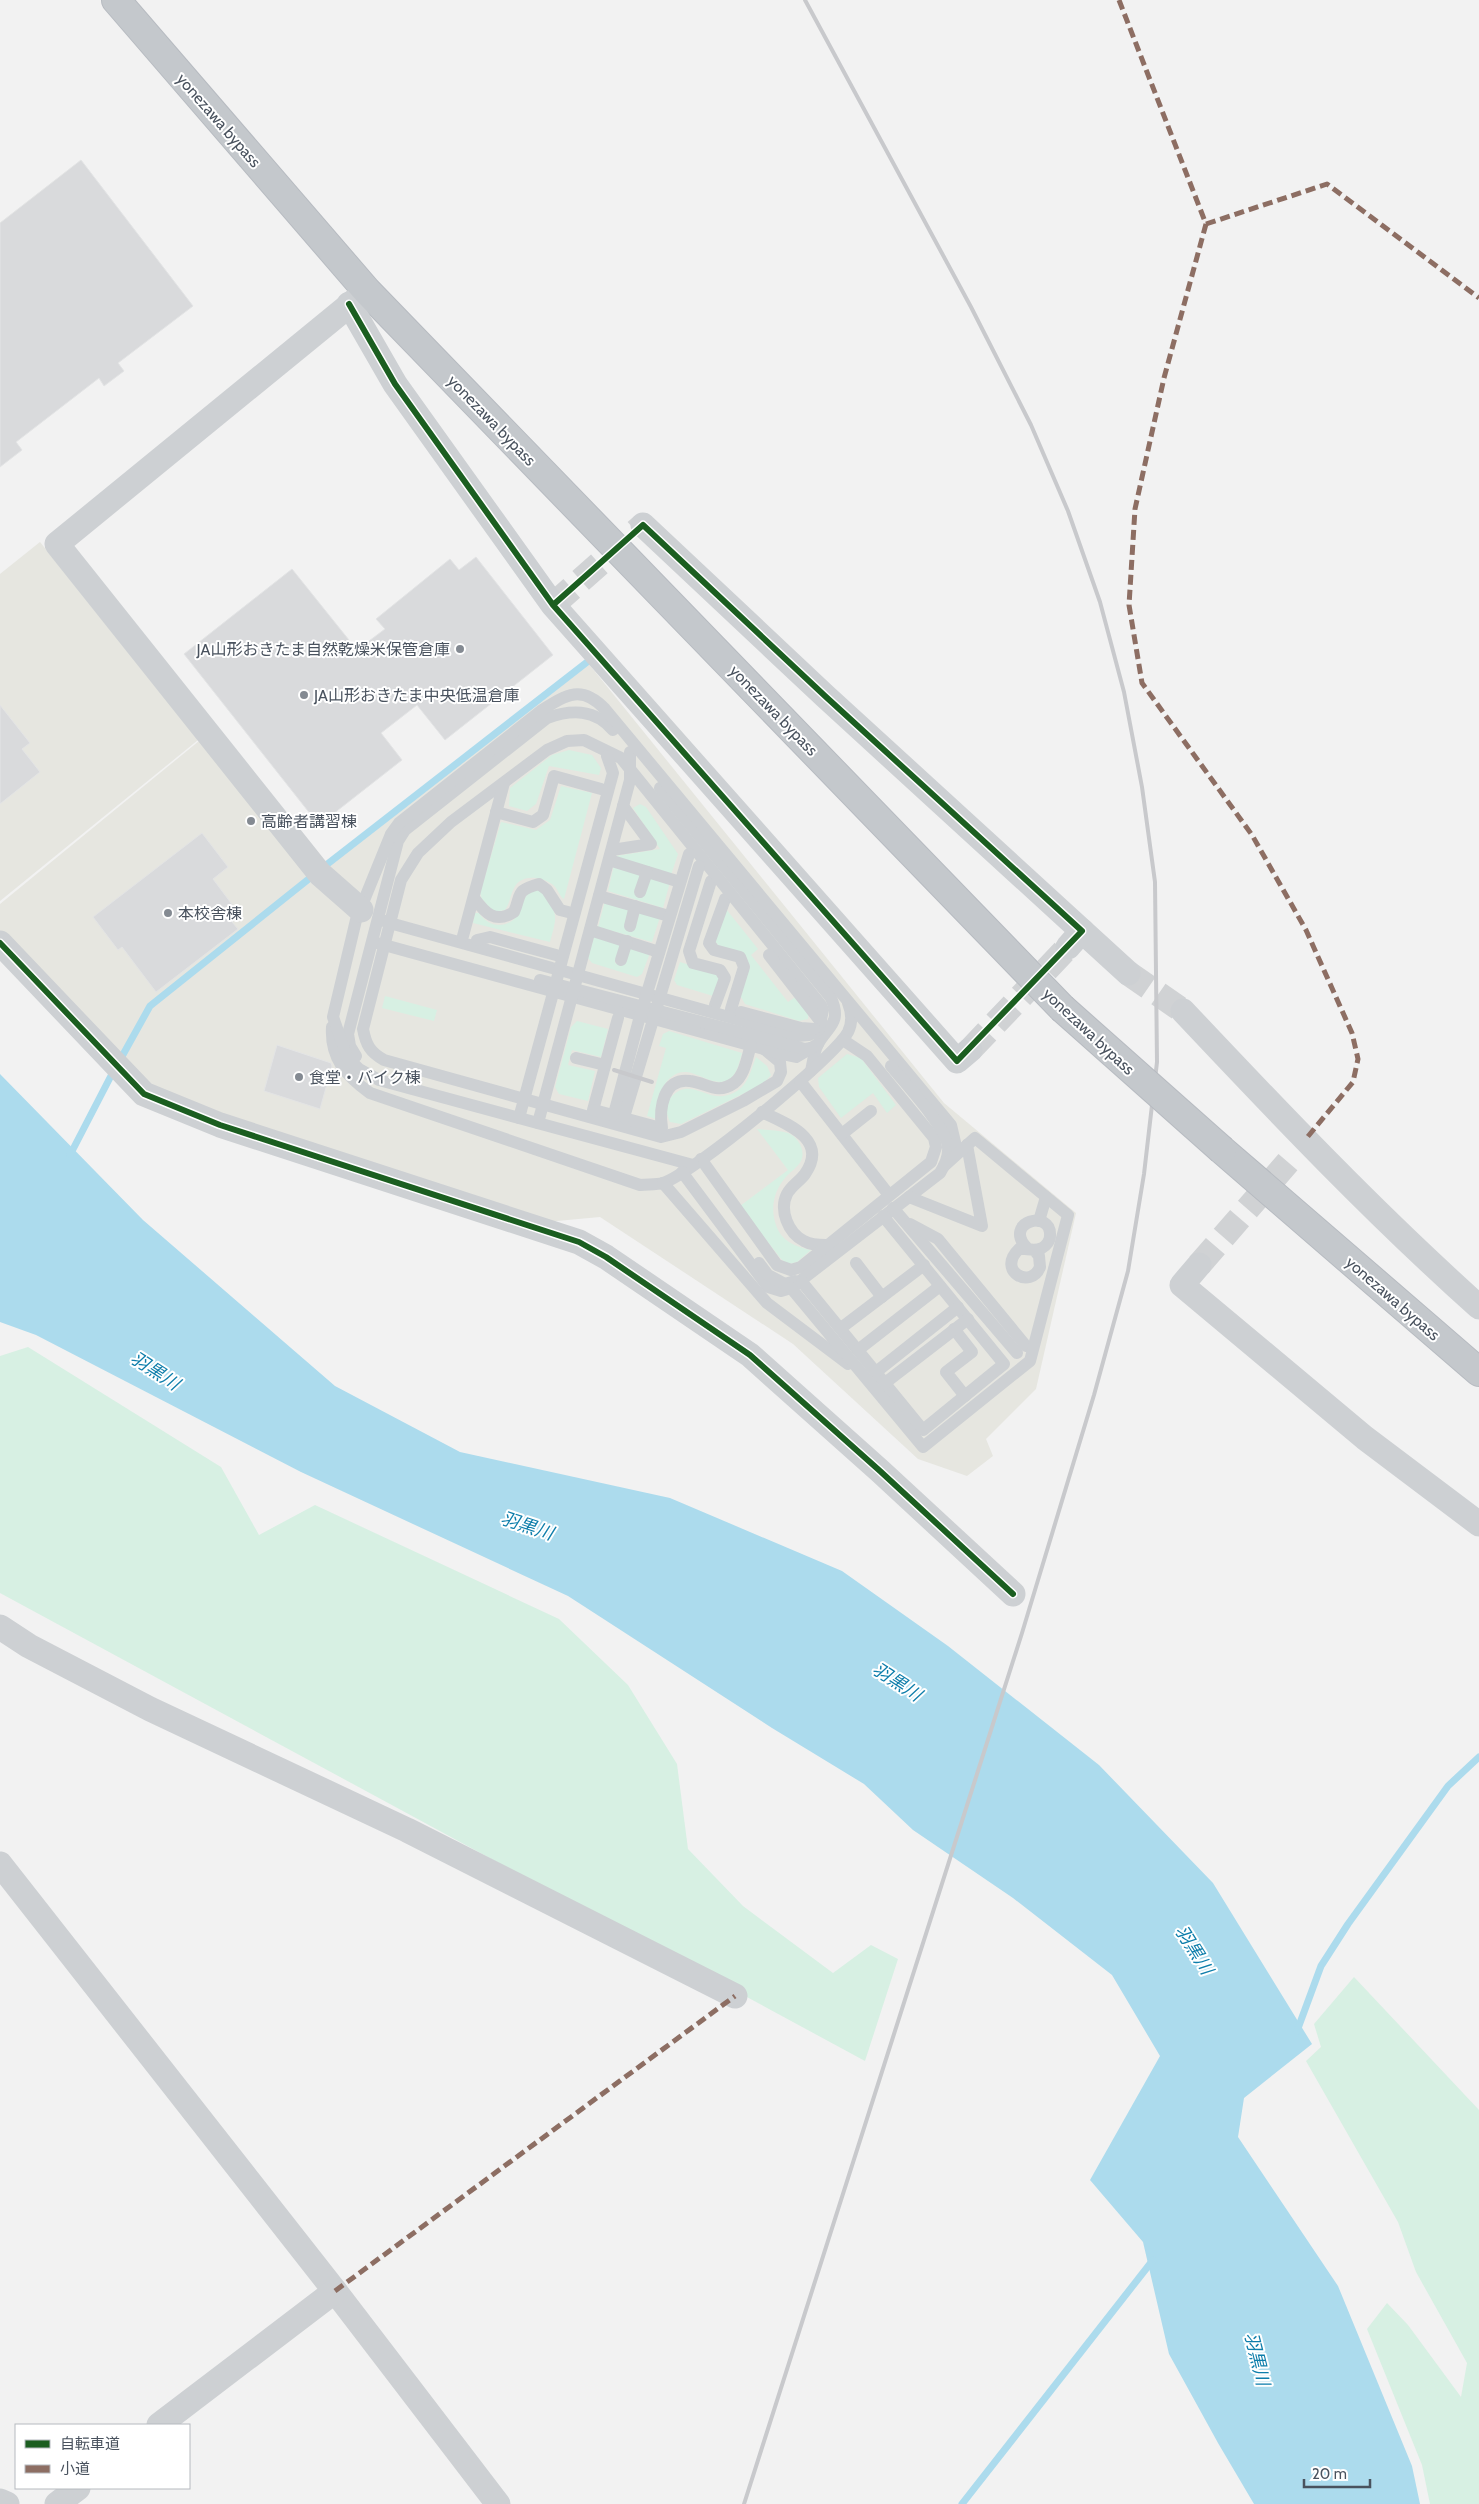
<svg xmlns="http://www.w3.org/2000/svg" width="1479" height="2504" font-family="Cabin,'Noto Sans JP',sans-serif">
<rect width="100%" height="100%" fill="#f2f2f2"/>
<g fill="#e6e6e0">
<polygon points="40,542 198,740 0,901 0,574"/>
<polygon points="588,663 944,1103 1076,1213 1036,1389 986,1439 993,1456 967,1476 918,1459 793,1344 600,1217 546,1222 150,1091 0,931 0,904 199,741 314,878"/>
</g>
<g fill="#d7f0e3">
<polygon points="569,750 592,755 601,768 599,775 549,766 536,804 527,811 509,806 510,788 552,755"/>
<path d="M561 786 592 793 564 899C559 896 558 888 552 884 540 876 521 874 514 888 510 896 510 903 505 910L494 912 482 899 480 893 501 822 536 830 550 820Z"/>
<polygon points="640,804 646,807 678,854 671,875 615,858 616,856 660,849 633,808"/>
<polygon points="614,865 670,882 663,908 608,891"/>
<path d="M540 890C558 914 558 913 550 942L473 923 475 913H479C487 926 505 930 516 917 521 910 523 899 529 892Z"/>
<polygon points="605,901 631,909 635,929 640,911 660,917 652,942 598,927"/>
<polygon points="726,909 758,949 751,955 788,1002 797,996 809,1011 808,1019 799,1021 745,1004 740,995 750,967 745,954 719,946 713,939"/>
<polygon points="594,937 621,945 615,963 624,965 630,947 650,953 642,974 637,977 592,963 588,958"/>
<polygon points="680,962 715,973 720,979 713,996 677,985 674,980"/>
<polygon points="385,996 437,1010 434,1021 382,1008"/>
<polygon points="577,1021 608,1029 601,1057 572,1050 568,1065 595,1071 588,1101 559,1094 555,1087 571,1027"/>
<path d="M669 1031 742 1053C739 1062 738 1072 731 1078 718 1089 701 1074 687 1072 664 1070 655 1102 656 1119L647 1116 666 1048 659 1046 663 1034Z"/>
<polygon points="847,1054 861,1058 896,1105 887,1113 873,1093 841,1118 819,1087 818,1078"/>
<path d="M756 1057 767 1066 771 1075 763 1084 681 1124 670 1122C666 1113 664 1105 671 1097 690 1076 707 1102 728 1095 747 1090 750 1073 756 1057Z"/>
<path d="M757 1129C767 1130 778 1130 788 1133 798 1137 806 1150 801 1161 797 1168 790 1172 785 1178 774 1191 770 1208 776 1225 781 1241 796 1247 811 1250L797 1262 788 1264 781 1259 740 1206 788 1170Z"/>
<polygon points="28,1347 221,1467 259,1535 315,1505 559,1619 628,1685 677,1764 688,1849 743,1906 833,1973 871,1945 898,1959 865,2061 0,1593 0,1356"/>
<polygon points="1354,1977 1479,2110 1479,2504 1430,2504 1422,2465 1367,2329 1387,2303 1408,2325 1461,2397 1467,2363 1416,2272 1398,2222 1306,2061 1321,2047 1314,2024"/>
</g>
<polygon fill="#acdbed" points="0,1074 143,1220 335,1386 460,1452 670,1498 842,1571 948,1646 1099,1765 1213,1883 1312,2044 1244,2098 1238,2137 1338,2286 1412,2466 1420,2504 1254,2504 1218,2443 1169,2354 1143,2242 1090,2180 1160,2056 1112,1975 1013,1898 913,1830 864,1784 772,1728 568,1596 301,1472 36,1335 0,1322"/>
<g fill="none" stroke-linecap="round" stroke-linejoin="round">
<g stroke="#acdbed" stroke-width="7">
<polyline points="120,1060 150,1006 330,862 591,659"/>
<polyline points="70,1155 114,1070"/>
<polyline points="1297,2031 1321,1966 1348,1924 1448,1786 1479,1757"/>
<polyline points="962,2504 1153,2260"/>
</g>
</g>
<g fill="#d9dadc" stroke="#e3e4e5">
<polygon points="81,160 193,306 118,363 124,371 104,386 99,378 16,442 22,450 0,467 0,223"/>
<polygon points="476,557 553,655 445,740 417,705 381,733 402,760 319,825 184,654 292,569 357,650 385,629 376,619 450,559 459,570"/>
<polygon points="0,705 30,743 22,749 40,772 0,804"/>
<polygon points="202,833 228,867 213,879 240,915 232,922 238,929 156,992 122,947 118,950 93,917"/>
<polygon points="277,1045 331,1063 332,1066 320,1109 264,1091"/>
</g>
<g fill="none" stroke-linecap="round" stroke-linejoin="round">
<g stroke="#d0d2d4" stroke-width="25" stroke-dasharray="25 12" stroke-linecap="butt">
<polyline points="553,605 643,525"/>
<polyline points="1128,973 1183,1011"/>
<polyline points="970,1050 1068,947"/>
<polyline points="1199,1265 1295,1154"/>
</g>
<g stroke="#b7bbc1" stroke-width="30">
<g id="trunk">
<polyline points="116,0 367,291 1062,1008"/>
<polyline points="1222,1150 1479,1372"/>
</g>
</g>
<g stroke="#cdd0d3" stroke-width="12">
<path d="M660 788 831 998C842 1023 828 1026 818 1044 814 1051 813 1062 811 1071"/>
<polyline points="496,812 533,822 543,815 554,776 601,789"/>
<polyline points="612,850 651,844 623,806"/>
<polyline points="609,860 680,882"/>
<polyline points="711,881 689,951 693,963 720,970 725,978 715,1005"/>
<polyline points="640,892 647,872"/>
<polyline points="599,896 669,916"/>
<path d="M474 898C485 913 495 924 514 912 522 893 515 891 539 884L547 890 560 910 568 912"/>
<polyline points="725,899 709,943 714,950 740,957 744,967 731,1009"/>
<path d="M378 919 397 925 552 968 560 970 797 1036 809 1035 819 1029 823 1010 821 1005 621 758 584 740 567 741 547 750 451 822 418 853 401 880 363 1029C366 1045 370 1052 384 1060L661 1137 681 1132 743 1101 777 1081 781 1072 780 1062 763 1048"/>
<polyline points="630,926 635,906"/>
<polyline points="590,930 659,952"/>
<polyline points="463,936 504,783"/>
<polyline points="477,940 490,937 556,955"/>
<polyline points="377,943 782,1054 796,1057 818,1044"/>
<polyline points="769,955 821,1022"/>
<polyline points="621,960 627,941"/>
<polyline points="540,980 805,1049 811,1048"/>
<polyline points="741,1012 801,1028 814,1029"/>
<path d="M332 1027C330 1058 346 1076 370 1093L640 1185C647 1184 656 1185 663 1183 691 1175 834 1058 848 1032 853 1022 852 1013 848 1003"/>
<path d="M356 1056 350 1046 348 1034 398 841 405 830 547 718C572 709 595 709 613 730"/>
<polyline points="576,1058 605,1065"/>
<polyline points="800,1081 889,1195"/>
<polyline points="593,1110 618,1018"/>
<polyline points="594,1110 657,1127"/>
<path d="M762 1112C787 1124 829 1139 805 1174 800 1181 791 1186 787 1194 779 1210 788 1233 804 1241 811 1245 818 1245 826 1245"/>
<polyline points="614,1114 640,1016 689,854"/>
<polyline points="624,1117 699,866"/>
<polyline points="519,1118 613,773 607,756"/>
<polyline points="538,1123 630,780 630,752"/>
<path d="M662 1128C659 1109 663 1077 690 1081 707 1083 717 1095 734 1083 745 1075 747 1057 751 1045"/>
<polyline points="842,1134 871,1111"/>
<polyline points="701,1159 777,1265 791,1270 801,1267 931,1162 936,1147 934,1138 867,1056 843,1040"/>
<path d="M693 1165 379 1080 359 1069 347 1057 333 1017 356 920 391 834 399 823 542 710C567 694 582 685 605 709L951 1125 955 1142 948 1157"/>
<path d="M682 1172 768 1287 781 1291 791 1288 940 1173C945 1165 949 1157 948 1147 947 1128 904 1082 891 1066"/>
<polyline points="663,1183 767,1303 848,1364"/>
<polyline points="909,1197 982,1226 967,1145"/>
<polyline points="893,1208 1017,1353"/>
<polyline points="1039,1221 1046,1197"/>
<polyline points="910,1224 938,1239 1026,1346"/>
<path d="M1027 1248C1002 1222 1052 1208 1050 1236 1050 1241 1046 1246 1042 1248 1035 1252 1026 1248 1019 1249 996 1271 1031 1290 1040 1267L1039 1256 1034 1250"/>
<polyline points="759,1263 768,1275 785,1284 795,1281"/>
<polyline points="856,1263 882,1297"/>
<polyline points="802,1282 923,1430 1004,1364 883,1216"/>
<polyline points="791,1288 923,1447 1030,1361 1068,1215 975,1138 944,1166"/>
<polyline points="841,1328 924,1265"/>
<polyline points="954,1329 972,1352 946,1372 965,1396"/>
<polyline points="858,1350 940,1286"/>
<polyline points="876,1372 958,1307"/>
<polyline points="885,1383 968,1319"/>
</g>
<g stroke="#cdd0d3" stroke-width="25">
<polyline points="349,304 395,384 553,605 957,1061 970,1050"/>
<polyline points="643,525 825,696 1082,931 1068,947"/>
<polyline points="361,910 320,874 57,544 363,294"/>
<polyline points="1082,931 1128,973"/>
<polyline points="0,943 144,1094 220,1125 579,1242 606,1257 750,1355 880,1471 1013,1594"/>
<path d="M1183 1011C1279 1113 1375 1214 1479 1307"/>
<polyline points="1199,1265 1182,1285 1365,1438 1479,1524"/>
<polyline points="0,1627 29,1646 150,1709 407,1830 735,1996"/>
<polyline points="0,1864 335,2291 498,2504"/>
<polyline points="159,2425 335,2291"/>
<polyline points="0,2501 7,2504"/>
<polyline points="57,2504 78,2488"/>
</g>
<use href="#trunk" stroke="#c4c8cc" stroke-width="28"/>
<g stroke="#c8c9cc" stroke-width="4">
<polyline points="614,1070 652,1082"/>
<polyline points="744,2504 1022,1633 1094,1395 1128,1271 1144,1174 1157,1062 1155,882 1142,787 1124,692 1100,602 1068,511 1031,425 971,307 805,0"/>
</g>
<g stroke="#b7bbc1" stroke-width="30" stroke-linecap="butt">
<polyline id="trunk-bridge" points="1062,1008 1222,1150"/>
</g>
<use href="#trunk-bridge" stroke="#c4c8cc" stroke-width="28"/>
<g stroke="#8d6e63" stroke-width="5" stroke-dasharray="10 5" stroke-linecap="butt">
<polyline points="1119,0 1206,224 1164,378 1135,509 1129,605 1142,683 1252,835 1306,930 1352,1033 1358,1059 1353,1082 1305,1140"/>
<polyline points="1206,224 1327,184 1479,298"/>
<polyline points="335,2291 735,1996"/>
</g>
<g stroke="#fff" stroke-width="9">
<g id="cycleway">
<polyline points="349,304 395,384 553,605 957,1061 1082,931 825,696 643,525 553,605"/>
<polyline points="0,943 144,1094 220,1125 579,1242 606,1257 750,1355 880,1471 1013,1594"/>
</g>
</g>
<use href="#cycleway" stroke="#1b5e20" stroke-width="6"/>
</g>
<g fill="#848a92" stroke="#fff" stroke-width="2">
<circle cx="460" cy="649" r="5"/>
<circle cx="304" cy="695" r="5"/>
<circle cx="251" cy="821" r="5"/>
<circle cx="168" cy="913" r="5"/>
<circle cx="299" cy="1077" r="5"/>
</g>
<g text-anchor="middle" stroke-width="4" stroke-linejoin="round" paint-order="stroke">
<g font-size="16" fill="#49525e" stroke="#fff">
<text transform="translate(219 120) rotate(49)" y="6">yonezawa bypass</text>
<text transform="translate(492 420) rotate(46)" y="6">yonezawa bypass</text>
<text transform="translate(774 710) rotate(46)" y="6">yonezawa bypass</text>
<text transform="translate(1089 1031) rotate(43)" y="6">yonezawa bypass</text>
<text transform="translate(1393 1298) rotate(41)" y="6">yonezawa bypass</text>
</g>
<g font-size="16" fill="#49525e" stroke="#fff" text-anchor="start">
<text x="450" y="655" text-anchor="end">JA山形おきたま自然乾燥米保管倉庫</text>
<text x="314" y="701">JA山形おきたま中央低温倉庫</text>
<text x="261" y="827">高齢者講習棟</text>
<text x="178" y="919">本校舎棟</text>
<text x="309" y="1083">食堂・バイク棟</text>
</g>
<g font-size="18" font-style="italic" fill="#0e7eab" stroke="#fff">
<text transform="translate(155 1371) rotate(33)" y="6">羽黒川</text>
<text transform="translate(527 1526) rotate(18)" y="6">羽黒川</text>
<text transform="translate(897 1682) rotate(33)" y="6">羽黒川</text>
<text transform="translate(1194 1950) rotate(58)" y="6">羽黒川</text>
<text transform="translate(1257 2359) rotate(76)" y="6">羽黒川</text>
</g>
</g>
<rect x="15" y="2424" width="175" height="65" fill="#ffffff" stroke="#b6babf"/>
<rect x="25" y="2440" width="25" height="8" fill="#1b5e20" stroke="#b6babf"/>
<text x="60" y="2449" font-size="15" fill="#49525e">自転車道</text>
<rect x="25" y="2465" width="25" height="8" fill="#8d6e63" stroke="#b6babf"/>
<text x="60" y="2474" font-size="15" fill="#49525e">小道</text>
<path d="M1304 2479v8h66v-8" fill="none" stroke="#49525e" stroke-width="2.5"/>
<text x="1312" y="2479" font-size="15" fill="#49525e" stroke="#ffffff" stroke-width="4" paint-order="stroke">20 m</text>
</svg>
